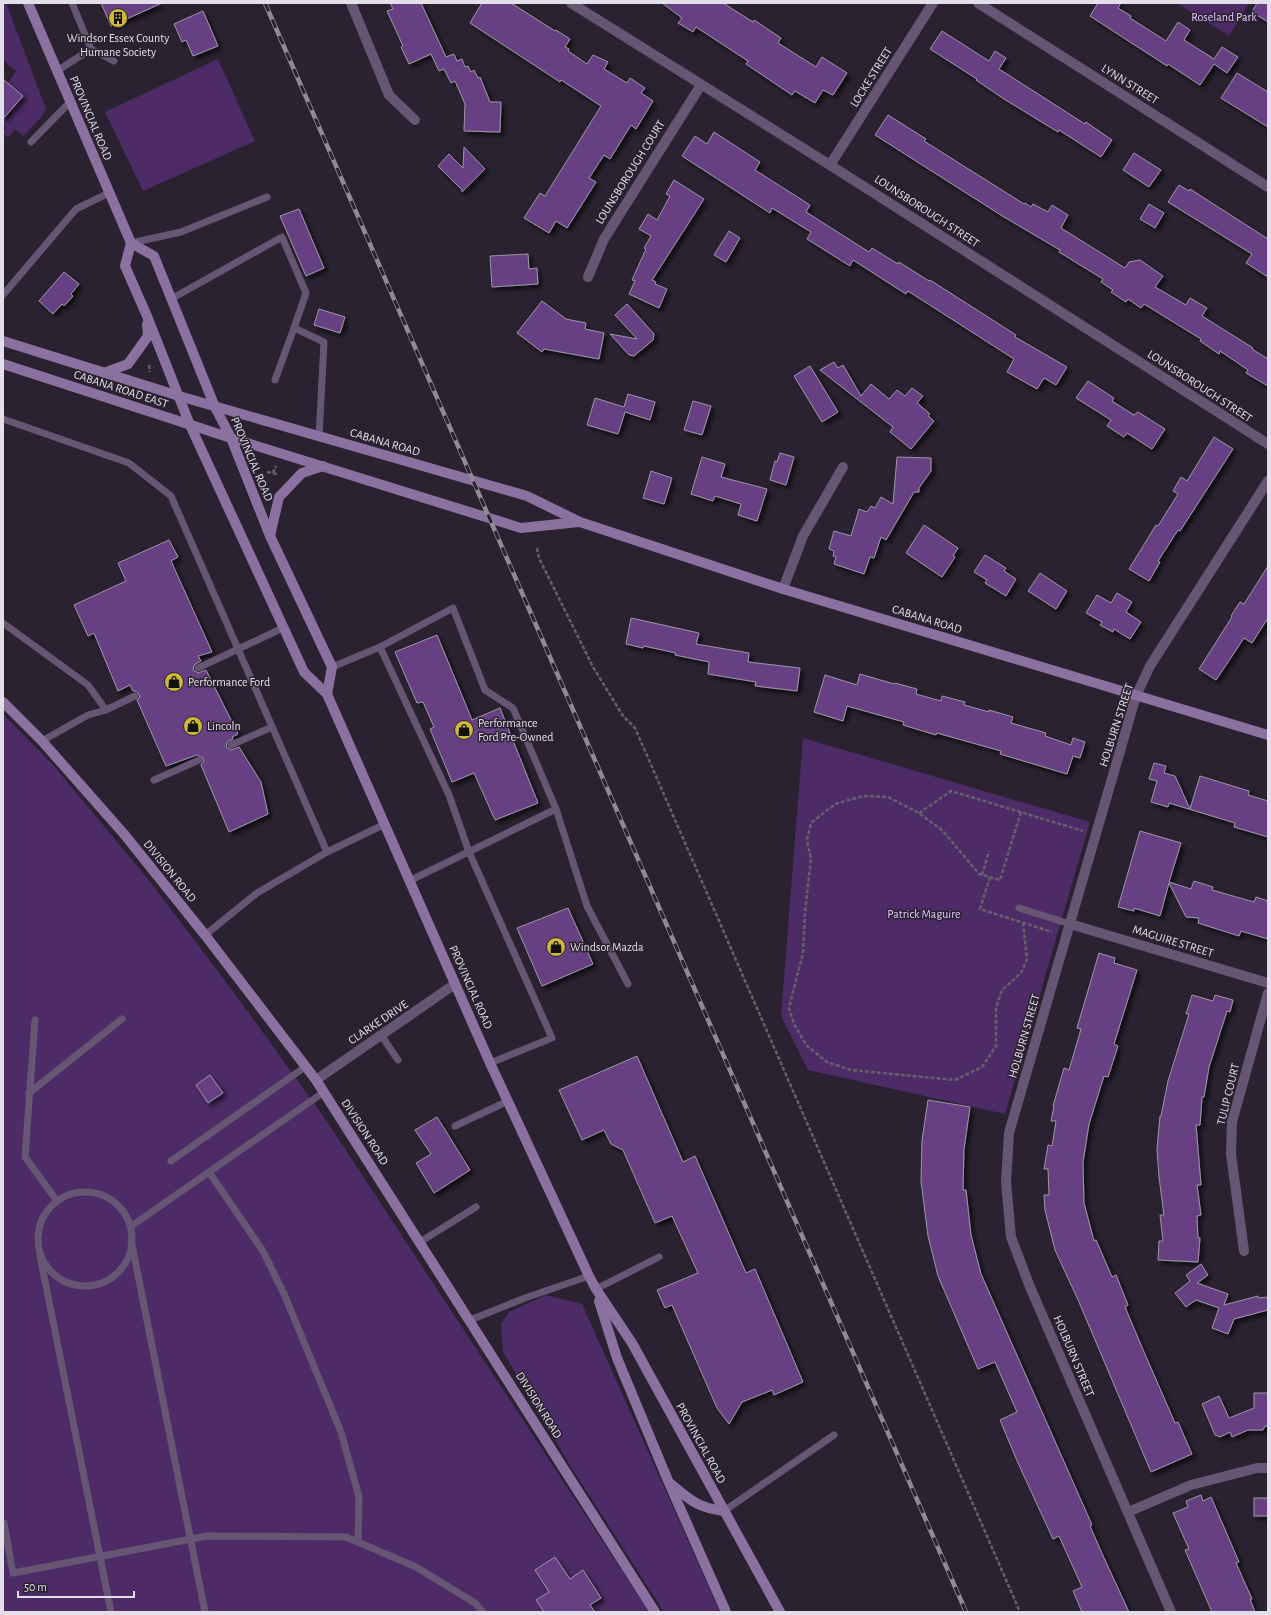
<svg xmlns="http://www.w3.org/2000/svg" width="1271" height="1615" font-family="'Alegreya Sans',sans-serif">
<defs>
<filter id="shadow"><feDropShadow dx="3.5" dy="3.5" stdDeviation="2" flood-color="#0009"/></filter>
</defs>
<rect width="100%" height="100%" fill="#2a2230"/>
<g fill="#4d2b66">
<polygon points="3,3 6,3 46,109 42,116 24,136 15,129 8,137 3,133 6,127 3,125 3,117 7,120 12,113 10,111 23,96 8,83 16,71 3,60"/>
<polygon points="1177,3 1249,3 1229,36"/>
<polygon points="218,59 255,141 143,191 105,112"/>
<polygon points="3,714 54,766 148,879 235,994 326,1120 649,1612 3,1612"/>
<polygon points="803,738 1090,822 1005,1114 808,1070 781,1016"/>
<polygon points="546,1295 582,1304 720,1612 664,1612 571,1467 503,1352 501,1324 509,1312"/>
</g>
<g fill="#664183" stroke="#9e95a6" filter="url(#shadow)">
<polygon points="101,3 162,3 111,26"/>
<polygon points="390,3 421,3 446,57 454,54 457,61 462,59 465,67 468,66 471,72 474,70 478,78 480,77 490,102 501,102 500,132 464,131 465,104 455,81 451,83 444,69 439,71 431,54 409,64 401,47 403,46 387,11 393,9"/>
<polygon points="482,3 511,3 555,31 556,30 570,39 565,47 569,49 568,51 587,64 593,55 608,62 604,69 627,83 630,78 645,88 641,93 653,101 636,129 631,125 610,159 604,155 589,178 596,182 567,228 556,221 549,233 524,218 540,193 545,196 601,106 561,80 560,82 470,23"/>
<polygon points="662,3 723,3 753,22 754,20 781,38 778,43 816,67 822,57 847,73 833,95 823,90 815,103 795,91 792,95 746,64 748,61 696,27 693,32 678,23 682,18"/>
<polygon points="1098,3 1121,3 1118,8 1131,16 1130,18 1166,41 1178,22 1190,30 1184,40 1214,59 1222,47 1238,57 1227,73 1214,64 1200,85 1168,64 1167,66 1090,16"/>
<polygon points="1257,3 1268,3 1268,22 1252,12"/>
<polygon points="203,11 218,46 193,56 186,40 182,42 174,24"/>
<polygon points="942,31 989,61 995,51 1006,58 999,69 1085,124 1086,122 1112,140 1101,157 1059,130 1058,132 1004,99 976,80 977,79 930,49"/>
<polygon points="1237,73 1268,92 1268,127 1221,98"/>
<polygon points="3,79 23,96 3,119"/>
<polygon points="888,115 926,139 924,141 1024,204 1025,203 1031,207 1033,204 1048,212 1052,205 1068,215 1061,228 1125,268 1129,262 1140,260 1163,276 1155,287 1186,305 1190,298 1207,308 1202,316 1253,348 1252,349 1268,359 1268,386 1246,373 1248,370 1220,351 1219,354 1200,341 1201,339 1144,304 1141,308 1128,299 1126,302 1111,292 1113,290 1101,282 1103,279 1059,252 1060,250 1004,217 875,135"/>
<polygon points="714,132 760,162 755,170 810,205 806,212 869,252 872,248 898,264 899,262 929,281 930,280 1016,335 1015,337 1067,367 1056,385 1044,378 1037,389 1007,372 1014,359 908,291 906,294 853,260 850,266 807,239 811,232 772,208 770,213 682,156 695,136 707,144"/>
<polygon points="464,147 485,169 462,192 462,190 438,166 449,154 463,168"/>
<polygon points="1134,153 1161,170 1149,187 1123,170"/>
<polygon points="674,180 704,199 652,280 656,282 655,284 667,289 659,308 629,294 635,281 632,280 646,249 644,248 651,236 639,229 648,214 657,220 670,196 666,194"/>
<polygon points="1179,185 1189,191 1190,189 1268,239 1268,277 1246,263 1252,254 1168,202"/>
<polygon points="1149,204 1164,213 1155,228 1140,219"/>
<polygon points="299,209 324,268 306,276 280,216"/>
<polygon points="729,231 740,238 726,262 714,255"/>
<polygon points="528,254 529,269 537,268 538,284 492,287 490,256"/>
<polygon points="64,272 79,284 71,294 73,296 64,306 62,304 53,314 39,301"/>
<polygon points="542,301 566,319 586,323 585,329 604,333 599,359 544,349 542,352 517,333"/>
<polygon points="627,304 654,334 653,340 634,356 629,355 610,334 637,339 615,315"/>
<polygon points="319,309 345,317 340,333 314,325"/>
<polygon points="834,362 838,368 843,365 861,396 871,384 889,399 897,390 905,396 912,388 923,396 917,403 930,414 928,416 934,421 911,449 890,432 893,427 820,370"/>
<polygon points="810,366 838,412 822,422 794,376"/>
<polygon points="1088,381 1114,398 1112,401 1134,415 1138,412 1165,429 1152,449 1127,433 1124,437 1107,426 1111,420 1076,398"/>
<polygon points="628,394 655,402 650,420 625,412 618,434 587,425 595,398 624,407"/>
<polygon points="693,401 711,406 702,435 684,430"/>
<polygon points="1214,437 1233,449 1180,531 1178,530 1158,561 1160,562 1149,581 1129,569 1156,525 1158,526 1178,494 1173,491 1181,477 1187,481"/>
<polygon points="780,453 794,457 786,485 770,480 775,461 777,462"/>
<polygon points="702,457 725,464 721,477 767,489 757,521 738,515 741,504 715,496 713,501 691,494"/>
<polygon points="897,457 931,458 931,471 919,488 919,492 914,492 886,540 881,537 874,558 870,557 864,574 834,564 836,557 833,556 834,551 829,549 834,531 851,536 859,509 867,512 871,506 875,508 881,497 893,504"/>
<polygon points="651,471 672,478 664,504 643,498"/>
<polygon points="924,525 958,548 953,556 955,557 942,577 906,553"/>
<polygon points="169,540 178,557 171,561 212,652 198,656 201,661 194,665 193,670 198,673 206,670 238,734 232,737 233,739 227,742 226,747 231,750 239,747 261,782 268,814 229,832 201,765 204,761 203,758 197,755 166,766 137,700 140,697 139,694 136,691 133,691 130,685 118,691 94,633 88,636 74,605 126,581 118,563"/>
<polygon points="985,555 1006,568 1004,571 1016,579 1006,596 985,583 987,580 974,572"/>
<polygon points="1268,566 1268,618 1252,643 1244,638 1216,680 1199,669 1232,617 1231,616 1240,602 1244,604"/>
<polygon points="1040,573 1067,591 1056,609 1028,591"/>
<polygon points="1117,593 1132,602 1126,612 1141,622 1130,639 1114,629 1113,632 1100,625 1102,622 1086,613 1097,595 1111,603"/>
<polygon points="631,618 699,633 696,644 749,653 748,662 800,668 797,691 755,686 756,682 708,674 709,662 675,655 676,653 644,646 643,648 626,644"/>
<polygon points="437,635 472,720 500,708 538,803 495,820 474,773 452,782 430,729 434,727 423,702 417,703 395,652"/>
<polygon points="860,674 894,684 895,683 917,689 916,694 930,698 941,701 942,696 965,702 964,705 989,712 989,710 1013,717 1011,723 1046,733 1045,736 1071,745 1073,738 1085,742 1080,758 1073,756 1067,774 1000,754 1001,751 937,733 936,735 903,725 904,722 847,706 843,721 814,712 825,675 857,685"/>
<polygon points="1154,763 1166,766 1164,773 1175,776 1190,809 1200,776 1249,791 1248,795 1268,801 1268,837 1234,827 1235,823 1169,803 1168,807 1151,802 1157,781 1149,779"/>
<polygon points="1140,831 1181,843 1169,882 1191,889 1194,881 1213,887 1212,890 1254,902 1256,897 1268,901 1268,939 1241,931 1239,936 1198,923 1199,918 1186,917 1169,883 1160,916 1134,908 1134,911 1118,907"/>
<polygon points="568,908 593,964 542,986 517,928"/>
<polygon points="1099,953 1115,958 1114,963 1137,970 1114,1044 1118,1046 1108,1077 1104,1076 1089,1124 1083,1162 1084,1203 1094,1241 1096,1240 1112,1277 1116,1275 1128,1305 1125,1307 1141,1345 1175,1423 1178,1422 1192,1454 1151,1472 1079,1302 1055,1250 1045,1210 1044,1195 1049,1195 1048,1169 1044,1169 1048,1145 1052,1146 1056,1121 1051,1121 1054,1106 1053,1106 1064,1068 1069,1070 1081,1029 1077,1028"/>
<polygon points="1192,995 1213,1001 1215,995 1233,1000 1230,1012 1227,1011 1209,1067 1204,1097 1202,1097 1200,1125 1196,1125 1201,1185 1197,1185 1201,1215 1197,1216 1198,1238 1200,1238 1198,1262 1158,1260 1159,1241 1163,1241 1160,1215 1164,1215 1159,1177 1157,1149 1160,1116 1161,1116 1168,1081 1189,1014 1186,1014"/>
<polygon points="637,1056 683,1162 695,1156 746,1273 755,1269 803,1382 774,1395 772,1390 742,1402 729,1424 717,1408 672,1305 665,1308 657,1290 698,1273 672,1216 655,1223 623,1150 611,1144 604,1130 582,1140 559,1090"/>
<polygon points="210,1075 223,1093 208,1103 196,1085"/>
<polygon points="928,1100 970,1107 964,1149 963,1190 966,1190 971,1235 981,1274 1092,1525 1090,1526 1104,1558 1129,1612 1082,1612 1073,1591 1082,1587 1059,1536 1053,1539 1018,1463 1000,1420 1017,1412 995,1362 978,1369 938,1276 928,1236 921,1181 922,1140"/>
<polygon points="437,1117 470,1170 434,1193 416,1163 431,1154 415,1130"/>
<polygon points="1201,1264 1208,1275 1197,1283 1228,1294 1224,1305 1258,1296 1258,1298 1268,1297 1268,1310 1234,1319 1228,1334 1212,1328 1219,1308 1196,1300 1186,1307 1175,1293 1190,1281 1186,1275"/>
<polygon points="1254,1393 1268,1393 1268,1426 1265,1426 1263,1430 1248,1430 1232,1437 1230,1432 1220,1437 1215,1435 1202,1404 1219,1396 1229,1418 1254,1408"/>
<polygon points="1201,1495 1203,1501 1211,1497 1239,1562 1236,1563 1252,1599 1250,1599 1255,1612 1212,1612 1185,1550 1189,1549 1173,1513 1188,1507 1186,1501"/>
<rect x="1254" y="1498" width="14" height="18"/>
<polygon points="555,1557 570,1579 583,1570 601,1598 590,1605 595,1612 544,1612 536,1600 549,1592 535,1570"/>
</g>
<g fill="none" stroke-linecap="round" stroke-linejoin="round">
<g stroke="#66606c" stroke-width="2.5" stroke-dasharray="4 2" stroke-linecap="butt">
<polyline points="149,365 150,372"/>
<polyline points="267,472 277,474"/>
<polyline points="273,473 276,466"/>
<polyline points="537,548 539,558 593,667 623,716 635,728 1020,1612"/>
<polyline points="1021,812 1000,880 979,874 943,831 919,813 888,797 863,796 835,804 811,823 807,840 811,859 805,912 803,953 789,1008 794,1024 807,1046 827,1062 851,1070 955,1080 982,1067 996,1046 996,1008 1002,990 1021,973 1027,959 1023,923"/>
<polyline points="919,813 951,791 1083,831"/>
<polyline points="982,875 989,851"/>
<polyline points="990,877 980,909 1052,932"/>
</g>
<g stroke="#665674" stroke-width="7">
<polyline points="91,49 114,61"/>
<polyline points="57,71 91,49 72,3"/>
<polyline points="31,142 70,102"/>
<polyline points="131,243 181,232 267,197"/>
<polyline points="3,295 76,209 109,193"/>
<polyline points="171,299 282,237 306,293 294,328 324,342 319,437"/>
<polyline points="275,380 294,328"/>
<polyline points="3,419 129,463 171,496 327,852"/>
<polyline points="3,623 88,685 106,710"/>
<polyline points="380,647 449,795 469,852 552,1038 490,1063"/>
<polyline points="332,667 380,647 453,608 485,690 513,708 556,809 587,906 628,984"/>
<polyline points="198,668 283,628"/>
<polyline points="42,741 88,715 106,710 135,696"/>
<polyline points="231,745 272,727"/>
<polyline points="154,780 199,760"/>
<polyline points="409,881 556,809"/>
<polyline points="1019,908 1070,924"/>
<polyline points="205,935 257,893 327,852 385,824"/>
<polyline points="35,1020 25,1157 57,1201"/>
<polyline points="381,1035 398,1060"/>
<polyline points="29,1093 122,1019"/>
<polyline points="455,1126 508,1101"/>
<polyline points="171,1161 305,1067"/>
<polyline points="209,1172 263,1251 285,1296 341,1432 359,1497 358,1542"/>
<circle cx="85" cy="1239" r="47"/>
<polyline points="130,1227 324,1092"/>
<polyline points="131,1240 205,1612"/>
<polyline points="420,1242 476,1207"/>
<polyline points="40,1256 111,1612"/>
<polyline points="596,1289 659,1257"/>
<polyline points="470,1320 525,1298 589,1276"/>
<polyline points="724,1511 834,1435"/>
<polyline points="4,1523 13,1573 207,1536 346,1537 416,1567 475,1603 483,1612"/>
</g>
<g stroke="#665674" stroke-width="10">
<polyline points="351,3 389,95 415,120"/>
<polyline points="571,3 830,165 1268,444"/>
<polyline points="978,3 1268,187"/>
<polyline points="830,165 933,3"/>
<polyline points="588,277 604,239 701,85"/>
<polyline points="783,589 803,536 843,467"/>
<polyline points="1070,924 1268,983"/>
<polyline points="316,1080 455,984"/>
<polyline points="1244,1251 1231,1154 1232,1122 1268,993"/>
<polyline points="1128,1512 1191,1485 1257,1468 1268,1468"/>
<polyline points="1171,1612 1030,1287 1011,1237 1006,1182 1009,1133 1136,696 1150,666 1268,481"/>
</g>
<g stroke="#8a71a0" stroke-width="10">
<polyline points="28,3 131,243 154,256 215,407 231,438 270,536 332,667 327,694"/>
<polyline points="131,243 125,266 147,316 190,425 304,672 327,694 490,1063 589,1276 596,1289 632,1343 780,1612"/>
<polyline points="3,341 179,396 527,496 580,522 783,589 1268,735"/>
<polyline points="3,364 231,438 521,528 579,522"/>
<polyline points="104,373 128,364 148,336 147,324"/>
<polyline points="270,536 279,497 302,473 323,466"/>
<polyline points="3,702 42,741 124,834 205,935 316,1080 655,1612"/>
<polyline points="599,1301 617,1358 669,1483 726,1612"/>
<path d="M671 1484C690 1500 698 1508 724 1511"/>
</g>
<g stroke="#908a96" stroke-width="4.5">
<polyline id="rail" points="265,3 966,1612"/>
</g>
<use href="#rail" stroke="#2a2230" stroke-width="3" stroke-dasharray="9" stroke-linecap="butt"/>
</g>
<defs>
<g id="building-disc" transform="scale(1)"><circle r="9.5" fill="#cfb837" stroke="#2a2230"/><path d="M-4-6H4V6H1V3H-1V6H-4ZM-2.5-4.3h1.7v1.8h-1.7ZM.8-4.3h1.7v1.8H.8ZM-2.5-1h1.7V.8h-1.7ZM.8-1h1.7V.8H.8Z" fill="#111"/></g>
<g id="shop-disc" transform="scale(1)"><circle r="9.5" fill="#cfb837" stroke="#2a2230"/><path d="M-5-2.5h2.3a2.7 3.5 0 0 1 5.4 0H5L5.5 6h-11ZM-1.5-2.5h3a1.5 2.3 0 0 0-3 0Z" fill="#111"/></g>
</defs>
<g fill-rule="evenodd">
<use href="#building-disc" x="118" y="18"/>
<use href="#shop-disc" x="174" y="682"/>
<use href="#shop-disc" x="193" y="726"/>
<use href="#shop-disc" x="464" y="730"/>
<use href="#shop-disc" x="556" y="947"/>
</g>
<g text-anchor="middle" stroke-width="3" stroke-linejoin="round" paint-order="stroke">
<g font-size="12" fill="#e4c5ff" stroke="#2a2230">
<text x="1224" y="21">Roseland Park</text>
<text x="924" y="918">Patrick Maguire</text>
</g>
<g font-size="12" fill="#e3dfe8" stroke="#2a2230" text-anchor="start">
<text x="118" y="42" text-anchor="middle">Windsor Essex County<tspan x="118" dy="14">Humane Society</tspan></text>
<text x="188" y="686">Performance Ford</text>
<text x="478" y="727">Performance<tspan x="478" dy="14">Ford Pre-Owned</tspan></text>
<text x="207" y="730">Lincoln</text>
<text x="570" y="951">Windsor Mazda</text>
</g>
<g font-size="12" fill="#e3dfe8" stroke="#2a2230">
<text transform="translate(871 77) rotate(-58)" y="4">LOCKE STREET</text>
<text transform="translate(1130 84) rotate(32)" y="4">LYNN STREET</text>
<text transform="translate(91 118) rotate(67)" y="4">PROVINCIAL ROAD</text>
<text transform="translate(630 172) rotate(-58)" y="4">LOUNSBOROUGH COURT</text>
<text transform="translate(927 211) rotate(33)" y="4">LOUNSBOROUGH STREET</text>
<text transform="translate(1200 386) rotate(33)" y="4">LOUNSBOROUGH STREET</text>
<text transform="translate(121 389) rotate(18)" y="4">CABANA ROAD EAST</text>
<text transform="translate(385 442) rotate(16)" y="4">CABANA ROAD</text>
<text transform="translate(252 459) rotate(67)" y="4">PROVINCIAL ROAD</text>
<text transform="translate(927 619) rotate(17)" y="4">CABANA ROAD</text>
<text transform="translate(1116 725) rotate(-72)" y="4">HOLBURN STREET</text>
<text transform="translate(170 871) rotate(51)" y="4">DIVISION ROAD</text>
<text transform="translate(1173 941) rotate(17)" y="4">MAGUIRE STREET</text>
<text transform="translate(471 987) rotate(66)" y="4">PROVINCIAL ROAD</text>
<text transform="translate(378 1022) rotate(-34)" y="4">CLARKE DRIVE</text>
<text transform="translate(1024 1036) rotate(-74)" y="4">HOLBURN STREET</text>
<text transform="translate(1228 1094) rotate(-76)" y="4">TULIP COURT</text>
<text transform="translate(365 1132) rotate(57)" y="4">DIVISION ROAD</text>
<text transform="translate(1074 1356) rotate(67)" y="4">HOLBURN STREET</text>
<text transform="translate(539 1405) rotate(58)" y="4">DIVISION ROAD</text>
<text transform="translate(701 1443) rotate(61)" y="4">PROVINCIAL ROAD</text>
</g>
</g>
<rect width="1271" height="1615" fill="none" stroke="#e3dfe8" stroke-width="8"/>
<path d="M18 1591v6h116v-6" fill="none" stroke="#e3dfe8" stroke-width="2"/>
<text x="24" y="1591" font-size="12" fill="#e3dfe8" stroke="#2a2230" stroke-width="3" paint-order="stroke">50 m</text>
</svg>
